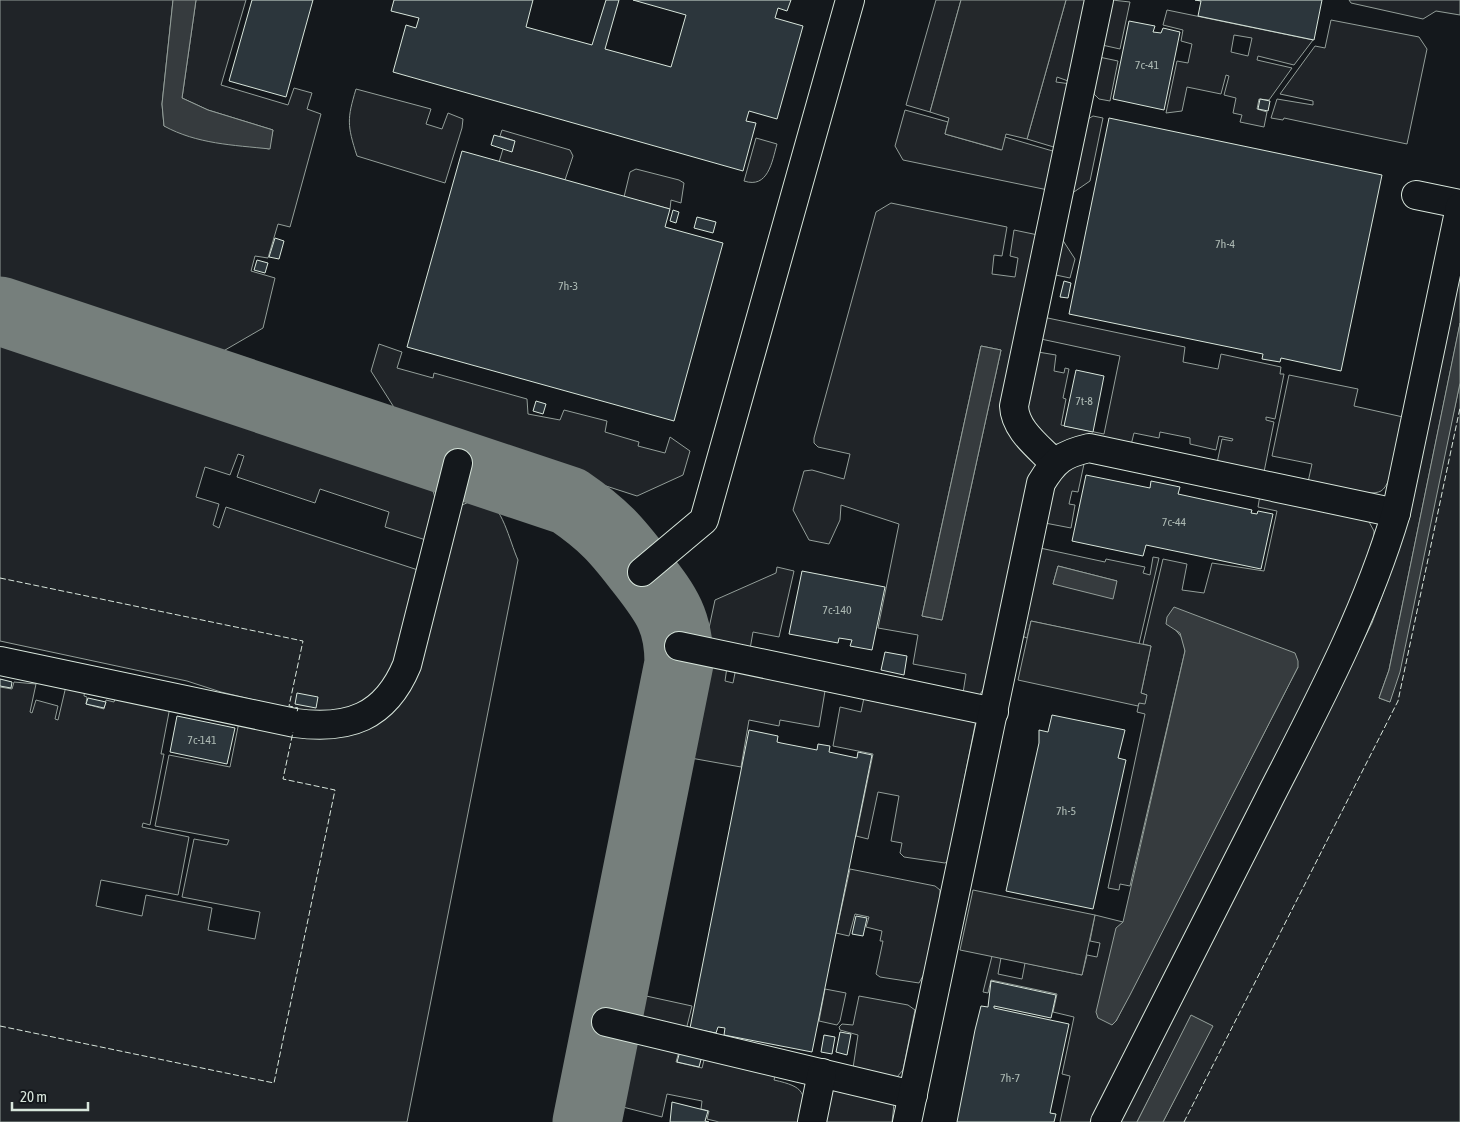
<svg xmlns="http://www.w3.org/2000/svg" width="1460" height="1122" font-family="'Asap Condensed',sans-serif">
<rect width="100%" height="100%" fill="#14181c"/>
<g fill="#202428" stroke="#939e99" fill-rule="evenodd">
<polygon points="0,0 173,0 162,104 164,126 269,149 273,130 208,110 182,98 196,0 246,0 221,85 288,105 294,88 312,93 307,109 321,114 290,227 278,224 268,258 255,256 251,271 275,278 263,328 213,357 0,287"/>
<polygon points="936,0 961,0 930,112 906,105"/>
<polygon points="1066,0 1088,0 1071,82 1057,77 1056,82 1071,84 1057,148 1027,139"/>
<polygon points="1112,0 1130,2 1120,49 1102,45"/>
<polygon points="1349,0 1460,0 1460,15 1436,11 1423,19 1351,3"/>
<path d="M1167 10 1313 40 1294 65 1258 56 1257 60 1292 68 1269 100 1259 99 1257 109 1267 112 1264 127 1240 122 1242 115 1233 113 1236 98 1224 95 1229 76 1226 75 1221 94 1187 87 1182 111 1166 113 1177 61 1188 63 1192 44 1181 41 1183 30 1163 25ZM1234 35 1252 38 1248 56 1231 52Z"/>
<polygon points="1331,20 1419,37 1427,49 1407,144 1284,118 1283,120 1271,118 1277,99 1313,105 1313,101 1280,94 1315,46 1325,48"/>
<polygon points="1099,57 1118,61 1110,101 1099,99 1094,94"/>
<path d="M356 89 431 109 426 124 442 129 448 113 463 119 462 128 445 183 357 156C347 125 347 119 356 89Z"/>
<polygon points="905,110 948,122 945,134 1001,150 1005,137 1056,152 1048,190 903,160 895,146"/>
<polygon points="1093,116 1103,118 1090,181 1071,194 1088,119"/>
<polygon points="502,130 570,150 573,156 565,180 499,162 503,149 515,141 500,136"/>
<path d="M756 138 777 144C772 162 768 189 744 181Z"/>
<polygon points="636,169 679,180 684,183 681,203 671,200 670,209 624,197 630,172"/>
<path d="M891 203 1007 227 1002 256 994 255 992 274 1015 277 1018 258 1010 256 1014 230 1038 235 1003 411 1035 459 1036 469 986 685 979 696 963 693 966 674 913 664 918 635 878 628 899 524 841 505 840 520 829 544 809 540 793 510 804 471 812 470 844 479 850 454 818 447 814 443V438L876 212ZM981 346 1001 350 942 620 922 616Z"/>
<polygon points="1062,239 1075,259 1070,278 1051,274"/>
<polygon points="1460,269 1460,324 1389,670 1379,698 1390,702 1460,383 1460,1122 1163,1122 1212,1026 1191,1016 1137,1122 1119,1122 1372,623 1394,563 1414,495"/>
<polygon points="1043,317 1185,347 1183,362 1218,369 1221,354 1281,367 1280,374 1284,374 1275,419 1266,417 1266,420 1274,422 1264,472 1217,463 1222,439 1232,441 1233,439 1219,436 1216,450 1190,444 1190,438 1160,432 1159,438 1134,433 1131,445 1052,444 1028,420 1025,409 1038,352 1056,355 1054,371 1064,373 1065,368 1069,369 1063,398 1066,399 1061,425 1104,434 1120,356 1041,339"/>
<path d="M0 335 417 471C444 493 435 511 429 541L385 527 389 512 320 489 315 503 237 477 244 456 238 454 230 475 205 467 196 497 219 504 213 525 219 528 226 507 421 571 397 662 372 699 335 713 296 710 221 692 187 681 0 641Z"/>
<polygon points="379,344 402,352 397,368 433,378 434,373 527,399 528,414 560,420 564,410 607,421 605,432 639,442 638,446 665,453 670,437 690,451 683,475 637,496 402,420 371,371"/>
<path d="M1289 375 1358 389 1354 406 1403 417C1400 433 1394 483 1381 491 1369 498 1324 485 1308 482L1312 464 1272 456Z"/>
<path d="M1080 464H1084L1078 492 1072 491 1069 504 1075 505 1071 528 1045 523C1052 496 1052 476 1080 464Z"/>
<polygon points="1260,495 1368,520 1374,531 1374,536 1347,615 1308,694 1090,1122 1060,1122 1070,1076 1062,1074 1074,1017 1053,1012 1057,994 991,980 988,993 983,992 992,956 1001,958 998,974 1022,979 1025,963 1082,975 1087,955 1097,957 1100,943 1090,941 1095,915 1123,922 1120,926 1116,1021 1298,667 1174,628 1183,639 1185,651 1130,886 1120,884 1119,890 1108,888 1145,714 1137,712 1139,703 1147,695 1141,693 1151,646 1143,644 1163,559 1187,564 1182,590 1204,593 1212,563 1264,571 1277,511 1258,507"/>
<path d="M482 496C503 506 509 540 518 560L407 1122H0V687L12 689 14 682 36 684 30 712 32 713 36 700 58 706 55 719 58 720 66 686 85 689 84 696 87 697 86 704 104 709 106 700 114 702 116 696 170 707 161 754H164L150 825 143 823 142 827 189 837 178 895 101 880 96 906 142 916 146 895 212 908 208 930 255 939 260 912 182 897 194 839 227 845 229 840 155 826 169 755 230 767 239 722C284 731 327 748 370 727L460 506Z"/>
<path d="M1040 548 1105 562 1106 559 1145 567 1143 573 1150 575 1153 557 1159 558 1139 644 1031 621 1027 638 1022 636ZM1058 566 1117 581 1053 584Z"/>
<polygon points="777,567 794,571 779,637 753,632 750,649 706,642 715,600 776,573"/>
<polygon points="702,662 727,667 725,681 733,683 736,668 826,685 819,727 780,720 779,726 749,720 741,767 685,757"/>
<polygon points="865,693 976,720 948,861 945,863 904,857 900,853 902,843 891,841 899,796 878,792 868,839 856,836 873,754 833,746 840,707 861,712"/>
<polygon points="850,869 935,886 940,890 940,898 924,974 919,983 880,977 876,974 883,941 880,941 882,931 866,927 869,917 855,914 849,936 836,933"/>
<polygon points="825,989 846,993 840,1021 837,1025 819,1021"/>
<polygon points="637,994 692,1006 686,1030 632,1018"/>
<polygon points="859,996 908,1005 915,1010 903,1070 897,1077 853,1068 858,1035 840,1030 839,1027 842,1024 853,1025"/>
<path d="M628 1037 680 1048 676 1062 702 1068 705 1056 776 1072 774 1080C805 1087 806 1092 803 1122H719L707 1119 709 1111 701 1109 702 1101 667 1094 662 1117 615 1105Z"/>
<polygon points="832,1089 894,1104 892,1122 819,1122"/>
</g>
<g fill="#24282b" stroke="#939e99">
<polygon points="961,0 1066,0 1027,139 1006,134 1002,150 945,134 949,118 930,112"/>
<polygon points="1031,621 1151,646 1141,693 1147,695 1145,704 1139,703 1138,706 1018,680"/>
<polygon points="973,890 1095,915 1082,975 960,950"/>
</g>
<g fill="#363b3e" stroke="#939e99">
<path d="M173 0H196L182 98 208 110 273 130 270 149C233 145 197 144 164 126L162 104Z"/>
<polygon points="1460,323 1460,383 1400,672 1390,702 1379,698 1389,670"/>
<polygon points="981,346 1001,350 942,620 922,616"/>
<polygon points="1058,566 1117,581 1113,599 1053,584"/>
<polygon points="1174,607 1295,653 1298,661 1298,667 1130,995 1116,1021 1112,1025 1098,1018 1096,1012 1116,928 1123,922 1185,651 1180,633 1166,624 1167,617"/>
<polygon points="1191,1015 1213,1026 1163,1122 1137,1122"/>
</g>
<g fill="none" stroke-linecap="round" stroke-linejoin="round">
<path stroke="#767f7c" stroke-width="69" d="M0 311 569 501C604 525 617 540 642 573 667 605 679 622 679 663L587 1122"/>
</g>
<g fill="#2c363c" stroke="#d8e6dc">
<polygon points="252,0 313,0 286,97 229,81"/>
<polygon points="394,0 533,0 526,27 592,45 606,0 619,0 605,49 671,67 686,15 633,0 791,0 787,11 778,8 775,18 803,26 777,119 749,111 746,121 756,123 743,171 393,72 406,25 416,28 419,18 391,11"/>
<polygon points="1195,0 1322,0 1314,40 1198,16 1201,1"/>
<polygon points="1129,21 1155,26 1153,32 1161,33 1163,28 1180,32 1164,110 1113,99"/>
<polygon points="1260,99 1270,101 1268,111 1258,109"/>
<polygon points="1109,118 1382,175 1341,371 1281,358 1280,362 1262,359 1263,354 1069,314"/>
<polygon points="494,135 515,141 512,152 491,145"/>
<polygon points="462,151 670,209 665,227 723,243 674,421 407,347"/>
<polygon points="673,210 679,212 676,223 670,221"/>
<polygon points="697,217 716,222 713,233 694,228"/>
<polygon points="275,238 284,241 279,259 269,257"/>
<polygon points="257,260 268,263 265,273 254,270"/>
<polygon points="1064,281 1071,283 1068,298 1060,297"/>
<polygon points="1076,370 1104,376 1093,432 1064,426"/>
<polygon points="536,401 546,404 543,414 533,411"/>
<polygon points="1086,475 1150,488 1151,481 1180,487 1178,494 1252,510 1251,513 1257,514 1258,511 1273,514 1261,569 1146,545 1143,556 1072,541"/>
<polygon points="802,571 885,587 872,650 850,646 852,640 839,638 838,643 789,634"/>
<polygon points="885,652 907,656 904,675 881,670"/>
<polygon points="0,679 12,682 11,688 0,686"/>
<polygon points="297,693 318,697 316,708 295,704"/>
<polygon points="88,698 106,702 104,708 86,704"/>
<polygon points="1052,715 1125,730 1118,758 1126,760 1093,909 1006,891 1039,743 1039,730 1048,732"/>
<polygon points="177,716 235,728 227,764 170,752"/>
<polygon points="749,730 778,736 777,742 781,743 817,750 818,744 830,746 829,752 857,758 858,752 872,755 812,1052 724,1035 725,1028 718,1027 716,1033 690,1028"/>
<polygon points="856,916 867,918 863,936 852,934"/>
<polygon points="991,981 1056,995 1051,1018 994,1006 994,1008 1069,1024 1050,1113 1056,1114 1054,1122 957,1122 975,1030 981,1006 988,1007"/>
<polygon points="840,1032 851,1034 847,1055 836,1052"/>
<polygon points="824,1035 835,1037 832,1054 821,1052"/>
<polygon points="680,1051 702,1056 699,1067 677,1062"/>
<polygon points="672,1102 708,1111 705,1121 709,1122 670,1122"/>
</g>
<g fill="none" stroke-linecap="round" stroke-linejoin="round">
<g stroke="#d8e6dc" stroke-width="30">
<g id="minor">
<polyline points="1416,195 1460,204"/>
<path d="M1054 463C1038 446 1015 430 1014 406L1099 0"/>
<polyline points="642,572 704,520 850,0"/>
<polyline points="679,646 994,712"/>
<path d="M0 661 295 723C348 730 385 718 407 665L458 463"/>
<polyline points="606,1022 913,1095"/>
<polyline points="812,1122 822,1073"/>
<path d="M907 1122 1041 483C1055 460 1063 454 1089 448L1396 513"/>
<path d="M1105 1122C1160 1014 1215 906 1269 799 1317 705 1366 614 1396 513L1460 207"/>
</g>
</g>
<use href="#minor" stroke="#14181c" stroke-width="28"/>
<g stroke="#d8e6dc" stroke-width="1" stroke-dasharray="6 2.5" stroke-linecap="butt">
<polyline points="0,578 303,641 289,706 298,708 297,712"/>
<polyline points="0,1026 274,1083 335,790 283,779 293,732"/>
<polyline points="1184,1122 1398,701 1460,408"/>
</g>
</g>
<g text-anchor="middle" stroke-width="4" stroke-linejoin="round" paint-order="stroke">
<g font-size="12" fill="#adbab4">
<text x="1147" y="69">7c-41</text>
<text x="1225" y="248">7h-4</text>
<text x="568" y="290">7h-3</text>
<text x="1084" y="405">7t-8</text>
<text x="1174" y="526">7c-44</text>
<text x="837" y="614">7c-140</text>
<text x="202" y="744">7c-141</text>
<text x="1066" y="815">7h-5</text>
<text x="1010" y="1082">7h-7</text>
</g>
</g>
<path d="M12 1102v8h76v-8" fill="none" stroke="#d8e6dc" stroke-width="2.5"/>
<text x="20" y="1102" font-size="15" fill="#d8e6dc" stroke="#14181c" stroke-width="4" paint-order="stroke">20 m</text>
</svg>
